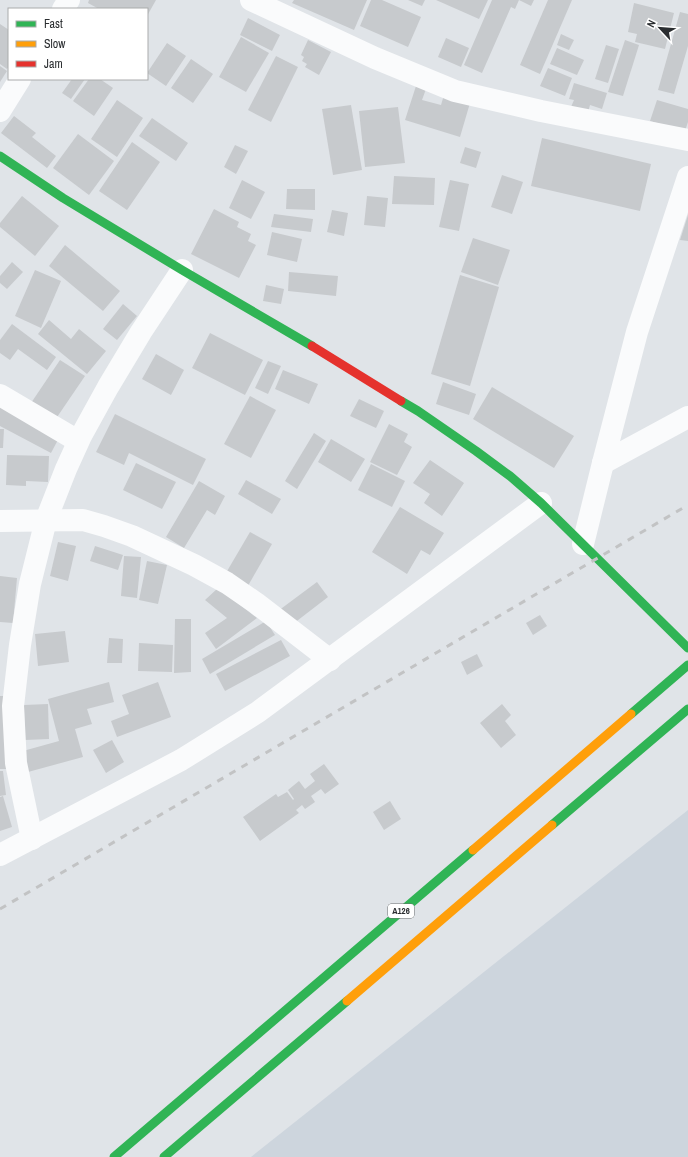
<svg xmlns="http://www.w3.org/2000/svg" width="688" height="1157" font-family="'Archivo Narrow',sans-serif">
<rect width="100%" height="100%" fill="#e0e4e8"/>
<polygon fill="#cdd5dd" points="688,810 688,1157 251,1157"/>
<g fill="#c7cacd">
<polygon points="89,0 156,0 147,16 147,9 99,9 88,3"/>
<polygon points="294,0 367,0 354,30 292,3"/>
<polygon points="371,0 382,0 421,17 408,47 360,26"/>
<polygon points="408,0 425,0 422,6"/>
<polygon points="436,0 488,0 479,19"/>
<polygon points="492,0 534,0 531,6 519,0 515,9 511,7 482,73 464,65"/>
<polygon points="548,0 572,0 540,74 520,65"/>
<polygon points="634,3 674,13 665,49 635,42 637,34 628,32"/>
<polygon points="680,12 688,14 688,46 674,94 658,90"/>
<polygon points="248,18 280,35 272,51 240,35"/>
<polygon points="0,24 9,30 9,66 7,69 0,64"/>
<polygon points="561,34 574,40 569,50 557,45"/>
<polygon points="241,37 269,53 246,92 219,77"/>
<polygon points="446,38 469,48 461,67 438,57"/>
<polygon points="308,40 331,52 319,75 305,67 307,64 302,61 304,57 301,55"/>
<polygon points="625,40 639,45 623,96 608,92"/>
<polygon points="167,43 186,56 166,86 147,73"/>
<polygon points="606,45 619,49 608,83 595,79"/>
<polygon points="557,48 584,60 577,75 550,64"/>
<polygon points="276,56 298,67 271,122 248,110"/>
<polygon points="191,59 213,74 193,103 171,88"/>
<polygon points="0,66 7,71 0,82"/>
<polygon points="548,68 572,78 565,96 540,86"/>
<polygon points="72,79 85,79 71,99 62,93"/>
<polygon points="89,79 100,79 113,88 94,116 73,101"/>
<polygon points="574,83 607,93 602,109 590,105 588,112 571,107 574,100 569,99"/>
<polygon points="416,86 426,89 422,100 441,105 444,95 470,103 460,137 405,120"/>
<polygon points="117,100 143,118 117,157 91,139"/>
<polygon points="657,100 688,109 688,122 685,131 650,121"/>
<polygon points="351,105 362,170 333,175 322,109"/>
<polygon points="398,107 405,163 365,167 359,111"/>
<polygon points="14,116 36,133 32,137 56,156 47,168 1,133"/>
<polygon points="152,118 188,143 176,161 139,136"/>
<polygon points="78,134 114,161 89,195 53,168"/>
<polygon points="542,138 651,164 640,211 531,186"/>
<polygon points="132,142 160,162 127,210 99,191"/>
<polygon points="235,145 248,151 236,174 224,167"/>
<polygon points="465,147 481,152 476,168 460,163"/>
<polygon points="502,175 523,182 512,214 491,207"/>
<polygon points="394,176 435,178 434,205 392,204"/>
<polygon points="242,180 265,192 251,219 229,208"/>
<polygon points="450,180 469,184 459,231 439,227"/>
<polygon points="287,189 315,189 315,210 286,209"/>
<polygon points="22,196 59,226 35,256 0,227 0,223"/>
<polygon points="367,196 388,198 385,227 364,225"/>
<polygon points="214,209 239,222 237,227 251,234 248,241 256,245 239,278 191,254"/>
<polygon points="332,210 348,213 344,236 327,232"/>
<polygon points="274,214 313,219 311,232 271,227"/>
<polygon points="688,215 688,241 680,240"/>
<polygon points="272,232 302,239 297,262 267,255"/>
<polygon points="473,238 510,250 498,285 461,272"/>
<polygon points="65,245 120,291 103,311 49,266"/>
<polygon points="12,262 23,272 7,289 0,283 0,276"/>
<polygon points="35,270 61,281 41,328 15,316"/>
<polygon points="289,272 338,276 336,296 288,291"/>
<polygon points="460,275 499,287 470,386 431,374"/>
<polygon points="266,285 284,289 281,304 263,301"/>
<polygon points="123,304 137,316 117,340 103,329"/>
<polygon points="49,320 71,339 79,329 106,351 87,374 38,334"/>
<polygon points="12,324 56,357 47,370 18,349 10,360 0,353 0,340"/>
<polygon points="210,333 263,360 245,395 192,368"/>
<polygon points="156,354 184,370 171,395 142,379"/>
<polygon points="60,360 85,376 53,423 29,406"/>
<polygon points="268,361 281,366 268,394 255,388"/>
<polygon points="283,370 318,384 309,404 275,389"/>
<polygon points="443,382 476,394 469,415 436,404"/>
<polygon points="492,387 574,436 554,468 473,419"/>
<polygon points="250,396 276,410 251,458 224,444"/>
<polygon points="359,399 384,411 376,428 350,416"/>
<polygon points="0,405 60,436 51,453 0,426"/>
<polygon points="115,414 206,459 193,485 129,453 124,465 96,452"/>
<polygon points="389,424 408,434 404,442 412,447 397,475 370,462"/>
<polygon points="0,429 4,429 3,448 0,448"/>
<polygon points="314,433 326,441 297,489 285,481"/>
<polygon points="331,439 365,459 351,482 318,462"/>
<polygon points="7,455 49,456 48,482 26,481 26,486 6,485"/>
<polygon points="430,460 464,483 442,516 424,503 430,494 413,483"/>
<polygon points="136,463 176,482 162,509 123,490"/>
<polygon points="371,464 405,481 392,507 358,490"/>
<polygon points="246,480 281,499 272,514 238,494"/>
<polygon points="199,481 225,496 215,515 207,510 184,548 166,537"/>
<polygon points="400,507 444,533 430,555 421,550 407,574 372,552"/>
<polygon points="250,532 272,544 245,591 223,578"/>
<polygon points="58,542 76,546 68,581 50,576"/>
<polygon points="95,546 123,555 118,570 90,561"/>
<polygon points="124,556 141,557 137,598 121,596"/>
<polygon points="147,561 167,565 158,604 139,600"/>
<polygon points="0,576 17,578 13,623 0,622"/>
<polygon points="317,582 328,597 289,627 278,611"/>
<polygon points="218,588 257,618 216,649 205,633 227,618 205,600"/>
<polygon points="540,615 547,626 533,635 526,623"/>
<polygon points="175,619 191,619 191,672 174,673"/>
<polygon points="266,621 275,635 210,674 202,659"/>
<polygon points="65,631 69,662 38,666 35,634"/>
<polygon points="109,638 123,639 122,663 107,663"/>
<polygon points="281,640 290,656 225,691 216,674"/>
<polygon points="139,643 173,645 172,672 138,671"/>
<polygon points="477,654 483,666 467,675 461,662"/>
<polygon points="109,682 114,702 87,709 92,724 75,729 83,757 28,772 23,751 59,741 48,699"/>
<polygon points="158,682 171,717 117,737 111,721 129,714 122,695"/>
<polygon points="0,696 6,696 7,769 0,769"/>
<polygon points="48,704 49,739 25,740 24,705"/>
<polygon points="502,704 511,715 505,721 516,735 501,748 480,723"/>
<polygon points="112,740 124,762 106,773 93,750"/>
<polygon points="324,764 339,784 325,794 321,789 311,796 315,802 305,809 302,805 296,810 299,813 260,841 243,817 276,794 278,797 287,792 293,800 294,799 288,790 299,781 305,789 315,781 310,774"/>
<polygon points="0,771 3,771 6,795 0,796"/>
<polygon points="3,796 12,827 0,831 0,797"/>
<polygon points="390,801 401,819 384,830 373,812"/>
</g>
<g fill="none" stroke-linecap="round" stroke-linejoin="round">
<g stroke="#fafbfc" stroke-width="22">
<polyline points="251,0 375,58 455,91 541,111 688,140"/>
<polyline points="63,9 69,0"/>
<polyline points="0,111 20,79"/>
<polyline points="0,395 78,441"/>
<polyline points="603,463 688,417"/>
<polyline points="0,521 83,520 104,526 132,536 194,565 227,583 256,603 330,660"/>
<polyline points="583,544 603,463 637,332 688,177"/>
<polyline points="32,839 16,763 13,706 20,645 30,584 46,520 66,469 81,436 108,387 141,332 182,270"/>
<polyline points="0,855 181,760 258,712 541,503"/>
</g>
<g stroke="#30b455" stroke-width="9">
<polyline points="0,156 63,198 182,270 312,346"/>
<polyline points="401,401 418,411 476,451 510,476 541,503 688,648"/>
<polyline points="631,714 688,665"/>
<polyline points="552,825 688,709"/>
<polyline points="114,1157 473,850"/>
<polyline points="164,1157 347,1001"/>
</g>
<g stroke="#ff9f0a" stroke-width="9">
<polyline points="473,850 631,714"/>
<polyline points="347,1001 552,825"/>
</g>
<polyline stroke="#e5322d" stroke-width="9" points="312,346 401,401"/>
<polyline stroke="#c2c3c4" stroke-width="3" stroke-dasharray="7 7" stroke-linecap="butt" points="0,909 688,505"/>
</g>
<g text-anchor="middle" stroke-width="4" stroke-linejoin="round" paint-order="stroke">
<rect fill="#fff" stroke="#6a6c6e" stroke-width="1" x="388" y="904" width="26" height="14" rx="3"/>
<g font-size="9" font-weight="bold" fill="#2a2d30">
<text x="401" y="914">A126</text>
</g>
</g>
<rect x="8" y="8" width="140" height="72" fill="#ffffff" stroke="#aaabac"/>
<rect x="16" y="21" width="20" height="6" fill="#30b455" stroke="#aaabac"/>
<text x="44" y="28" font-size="12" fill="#2a2d30">Fast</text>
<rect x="16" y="41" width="20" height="6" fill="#ff9f0a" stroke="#aaabac"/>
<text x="44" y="48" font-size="12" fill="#2a2d30">Slow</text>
<rect x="16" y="61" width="20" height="6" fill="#e5322d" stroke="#aaabac"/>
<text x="44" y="68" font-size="12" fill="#2a2d30">Jam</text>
<g transform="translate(660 28) rotate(296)" stroke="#ffffff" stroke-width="3" paint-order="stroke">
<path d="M0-3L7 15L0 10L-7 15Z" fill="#2a2d30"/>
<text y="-6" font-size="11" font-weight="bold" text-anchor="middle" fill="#2a2d30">N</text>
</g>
</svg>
